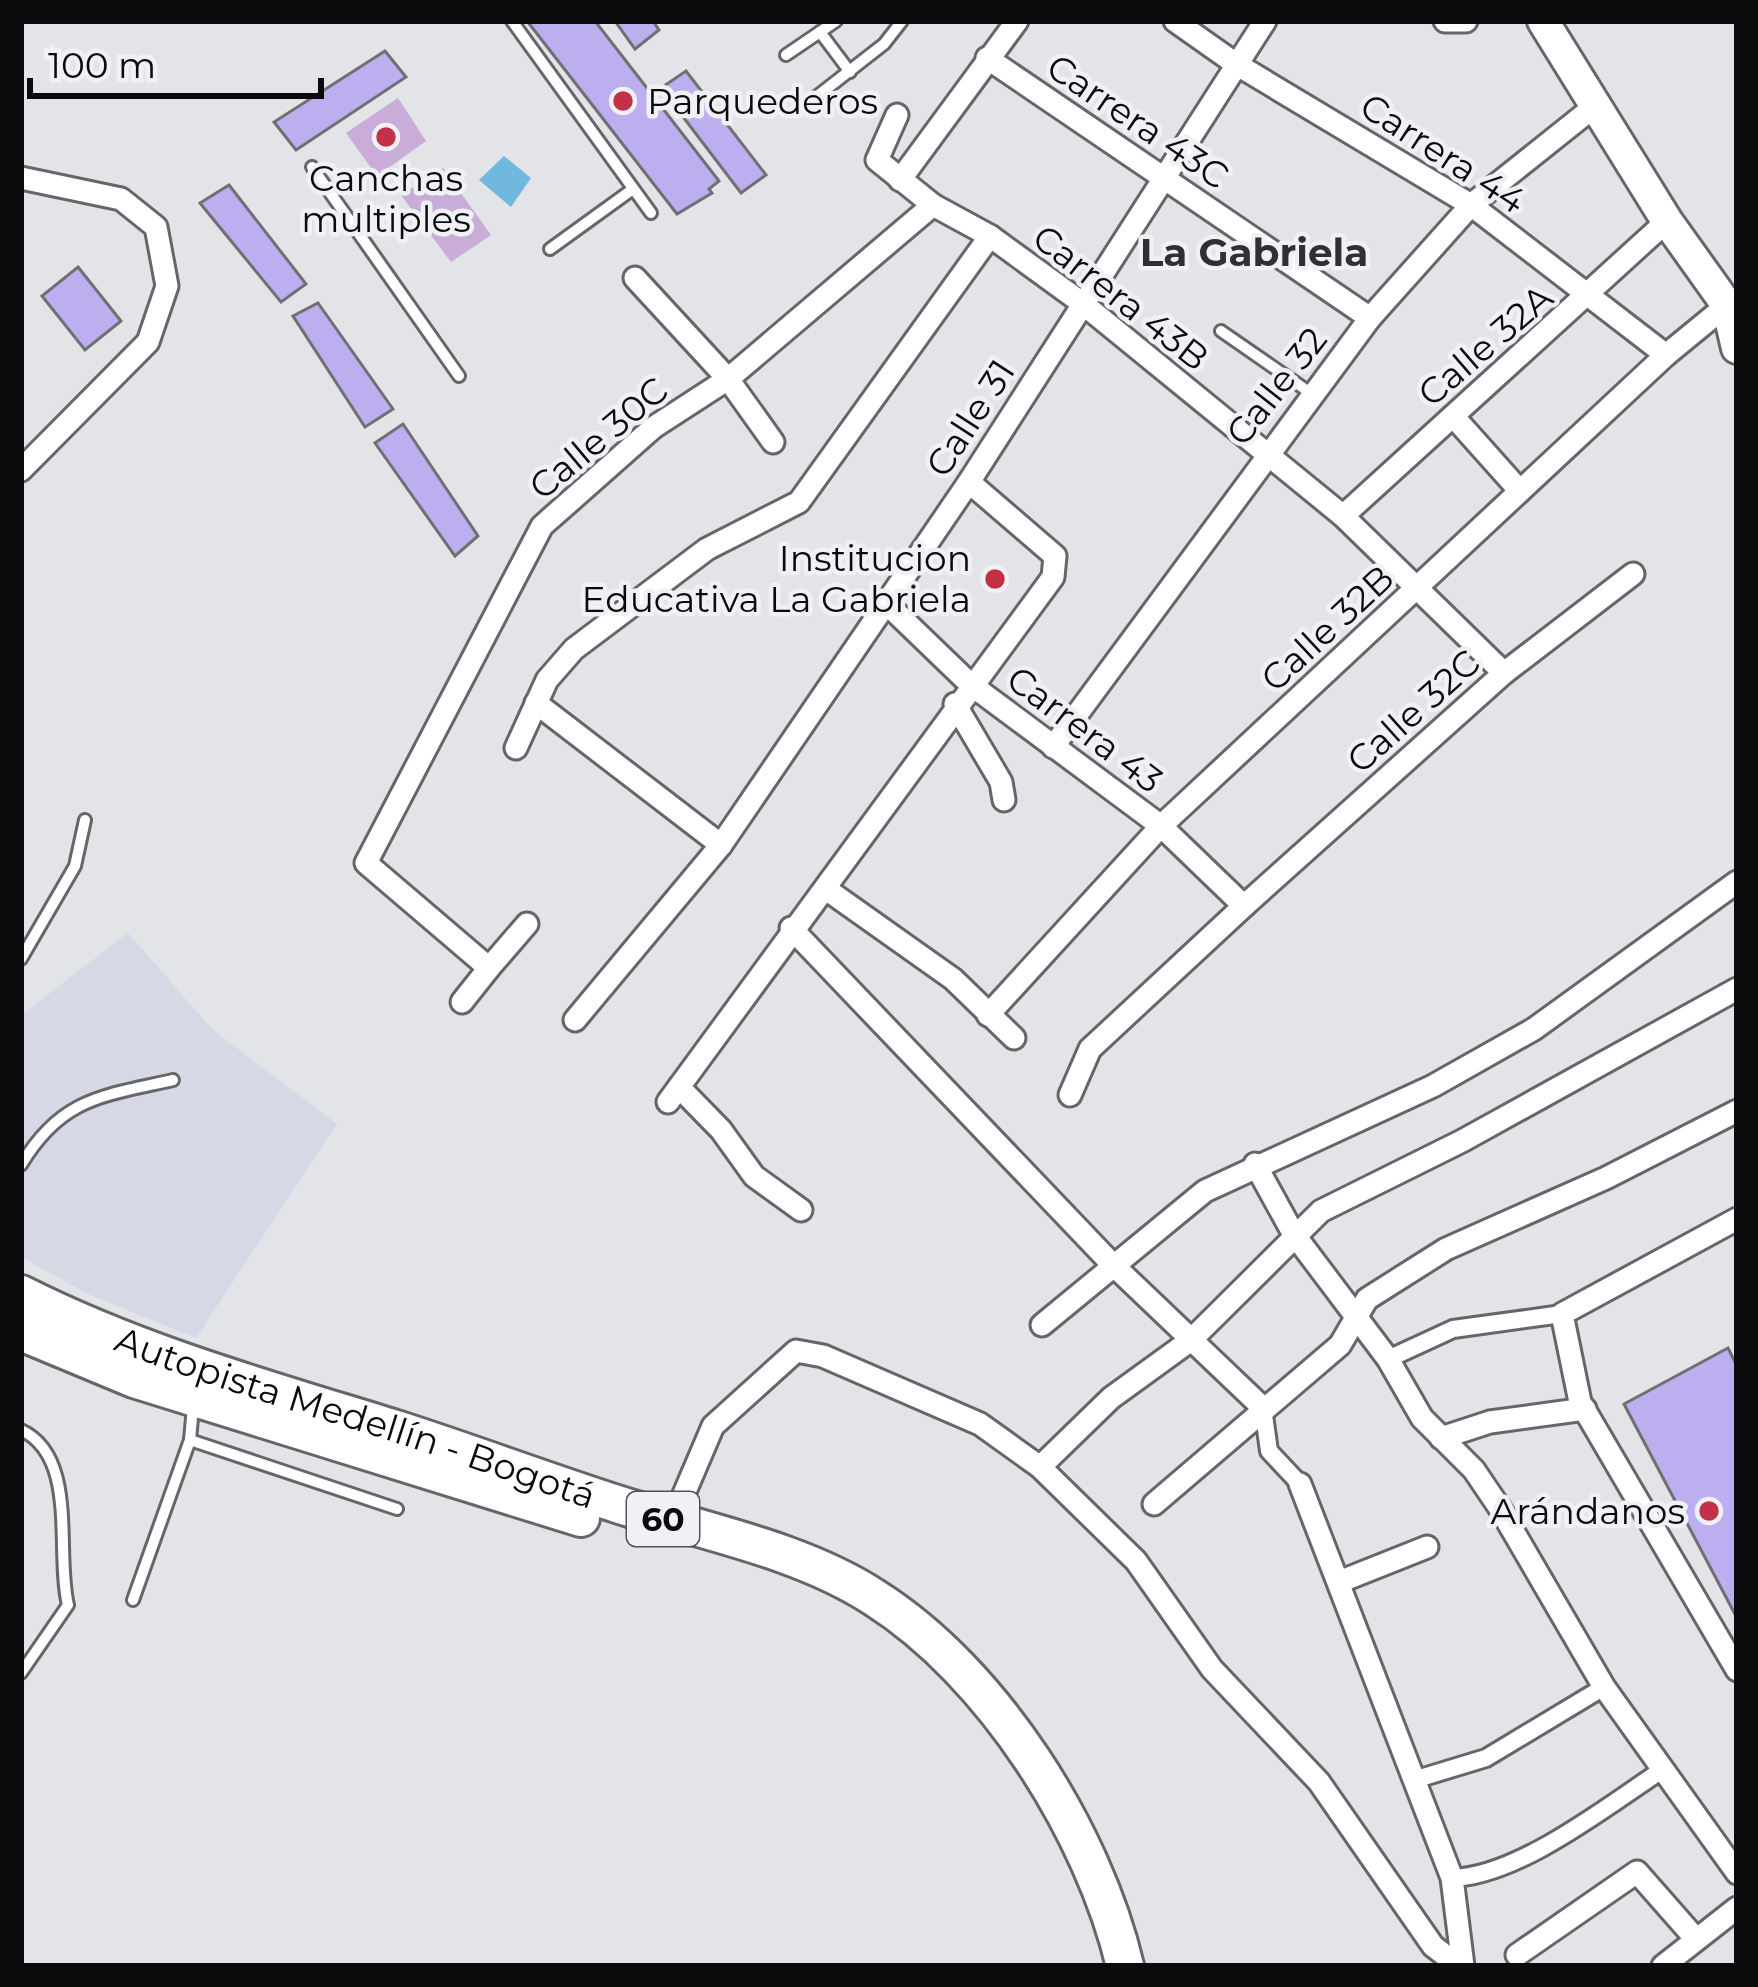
<svg xmlns="http://www.w3.org/2000/svg" width="1758" height="1987" font-family="Montserrat,sans-serif">
<rect width="100%" height="100%" fill="#e2e4e8"/>
<polygon fill="#d6d9e5" points="128,933 212,1029 337,1124 196,1338 88,1294 21,1257 21,1015"/>
<g fill="#c9acd7">
<polygon points="398,98 426,141 377,176 346,133"/>
<polygon points="443,168 491,235 451,262 401,195"/>
</g>
<polygon fill="#70b8dd" points="504,156 531,178 511,207 479,180"/>
<g fill="#bdafef" stroke="#706f73" stroke-width="3">
<polygon points="527,21 595,21 719,181 709,189 712,193 677,214"/>
<polygon points="615,21 653,21 659,30 635,49"/>
<polygon points="385,51 406,77 296,150 274,122"/>
<polygon points="686,71 766,175 741,193 661,88"/>
<polygon points="229,185 306,284 281,302 200,203"/>
<polygon points="78,267 121,321 85,350 42,296"/>
<polygon points="318,303 393,409 365,427 293,316"/>
<polygon points="403,424 478,536 455,556 375,443"/>
<polygon points="1728,1348 1737,1366 1737,1618 1624,1404"/>
</g>
<g fill="none" stroke-linecap="round" stroke-linejoin="round">
<g stroke="#65666a" stroke-width="16">
<g id="service">
<polyline points="512,21 651,213"/>
<polyline points="820,32 850,72"/>
<polyline points="786,55 836,21"/>
<polyline points="816,97 884,44 902,21"/>
<polyline points="312,167 459,376"/>
<polyline points="550,249 633,189"/>
<polyline points="1221,331 1312,394"/>
<polyline points="21,959 75,866 85,820"/>
<path d="M21 1165C61 1098 102 1096 173 1080"/>
<path d="M21 1430C79 1457 55 1552 68 1605L21 1673"/>
<polyline points="190,1440 397,1509"/>
<polyline points="133,1600 190,1440 193,1407"/>
</g>
</g>
<g stroke="#65666a" stroke-width="22">
<g id="pedestrian">
<polyline points="1388,1359 1453,1329 1562,1314"/>
<polyline points="1263,1408 1269,1451 1300,1484"/>
<polyline points="1417,1779 1486,1758 1604,1687"/>
<path d="M1452 1878C1519 1876 1607 1806 1662 1770"/>
</g>
</g>
<g stroke="#65666a" stroke-width="27">
<g id="minor">
<polyline points="1175,21 1236,64 1471,205 1666,355"/>
<polyline points="1445,21 1466,21"/>
<polyline points="987,58 1370,318"/>
<polyline points="897,115 877,160 933,205 990,236 1082,303 1343,516 1504,673"/>
<polyline points="21,178 121,199 156,227 167,286 148,342 21,470"/>
<polyline points="900,180 1017,21"/>
<polyline points="635,278 728,379 773,442"/>
<polyline points="1453,416 1520,491"/>
<polyline points="1343,516 1667,221"/>
<polyline points="887,604 970,684 1161,826 1244,906"/>
<polyline points="536,703 721,845"/>
<polyline points="955,704 1001,782 1004,800"/>
<polyline points="1053,747 1370,318 1471,205 1595,106"/>
<polyline points="516,748 547,680 574,649 707,549 799,502 990,236"/>
<polyline points="826,889 953,979 1014,1038"/>
<polyline points="527,924 489,968 366,863 542,526 654,427 728,379 933,205"/>
<polyline points="791,928 1111,1263 1263,1408"/>
<polyline points="462,1002 489,968"/>
<polyline points="988,1015 1161,826 1666,355 1727,305"/>
<polyline points="575,1020 721,845 969,482 1265,21"/>
<polyline points="679,1087 721,1130 754,1176 801,1210"/>
<polyline points="1070,1095 1090,1049 1244,906 1504,673 1633,574"/>
<polyline points="668,1102 1053,577 1055,556 969,482"/>
<polyline points="1255,1164 1293,1233 1388,1359 1422,1418 1474,1470 1499,1507 1604,1687 1737,1873"/>
<polyline points="1737,1219 1562,1314 1580,1402 1737,1670"/>
<polyline points="1042,1325 1205,1191 1433,1086 1534,1029 1737,882"/>
<polyline points="1441,1438 1490,1422 1585,1409"/>
<polyline points="1040,1467 1111,1398 1191,1340 1321,1211 1462,1141 1737,989"/>
<polyline points="1300,1484 1452,1878 1463,1966"/>
<polyline points="1154,1504 1340,1345 1367,1299 1446,1249 1606,1178 1737,1111"/>
<polyline points="672,1522 713,1426 796,1351 823,1356 980,1424 1040,1467 1136,1561 1212,1669 1319,1782 1433,1946 1459,1966"/>
<polyline points="1339,1582 1427,1547"/>
<polyline points="1517,1955 1637,1872 1695,1938"/>
<polyline points="1663,1966 1737,1908"/>
</g>
</g>
<g stroke="#65666a" stroke-width="36">
<polyline id="secondary" points="1543,21 1667,221 1727,305 1737,348"/>
</g>
<g stroke="#65666a" stroke-width="42">
<g id="trunk">
<path id="s1" d="M21 1294C140 1354 270 1390 396 1429 471 1453 545 1481 620 1505 702 1531 802 1550 875 1598 993 1673 1093 1831 1125 1966"/>
<polyline points="21,1332 134,1379 581,1518"/>
</g>
</g>
<use href="#service" stroke="#fff" stroke-width="10"/>
<use href="#pedestrian" stroke="#fff" stroke-width="16"/>
<use href="#minor" stroke="#fff" stroke-width="21"/>
<use href="#secondary" stroke="#fff" stroke-width="30"/>
<use href="#trunk" stroke="#fff" stroke-width="36"/>
</g>
<g fill="#c23148" stroke="#eff1f5" stroke-width="4.5">
<circle cx="623" cy="101" r="12"/>
<circle cx="386" cy="137" r="12"/>
<circle cx="995" cy="579" r="12"/>
<circle cx="1709" cy="1511" r="12"/>
</g>
<g text-anchor="middle" stroke-width="9" stroke-linejoin="round" paint-order="stroke">
<rect fill="#eff1f5" stroke="#4f5053" stroke-width="3" x="627" y="1492" width="72" height="54" rx="9"/>
<g font-size="33" font-weight="bold" fill="#0b0b0d">
<text x="663" y="1531">60</text>
</g>
<g font-size="36" fill="#0b0b0d" stroke="#eff1f5" text-anchor="end">
<text x="647" y="114" text-anchor="start">Parquederos</text>
<text x="386" y="191" text-anchor="middle">Canchas<tspan x="386" dy="41">multiples</tspan></text>
<text x="971" y="571">Institucion<tspan x="971" dy="41">Educativa La Gabriela</tspan></text>
<text x="1685" y="1524">Arándanos</text>
</g>
<g font-size="36" fill="#0b0b0d" stroke="#eff1f5">
<text transform="translate(1138 121) rotate(34)" y="13">Carrera 43C</text>
<text transform="translate(1443 153) rotate(33)" y="13">Carrera 44</text>
<text transform="translate(1121 297) rotate(38)" y="13">Carrera 43B</text>
<text transform="translate(1485 345) rotate(-41)" y="13">Calle 32A</text>
<text transform="translate(1276 386) rotate(-52)" y="13">Calle 32</text>
<text transform="translate(970 418) rotate(-57)" y="13">Calle 31</text>
<text transform="translate(598 438) rotate(-40)" y="13">Calle 30C</text>
<text transform="translate(1327 628) rotate(-43)" y="13">Calle 32B</text>
<text transform="translate(1413 711) rotate(-42)" y="13">Calle 32C</text>
<text transform="translate(1085 729) rotate(37)" y="13">Carrera 43</text>
<text dy="13" stroke="none"><textPath href="#s1" startOffset="357">Autopista Medellín - Bogotá</textPath></text>
</g>
<g font-size="39" font-weight="bold" fill="#2f3034" stroke="#eff1f5">
<text x="1254" y="266">La Gabriela</text>
</g>
</g>
<rect width="1758" height="1987" fill="none" stroke="#0b0b0d" stroke-width="48"/>
<path d="M30 78v18h291v-18" fill="none" stroke="#0b0b0d" stroke-width="6"/>
<text x="48" y="78" font-size="36" fill="#0b0b0d" stroke="#eff1f5" stroke-width="9" paint-order="stroke">100 m</text>
</svg>
